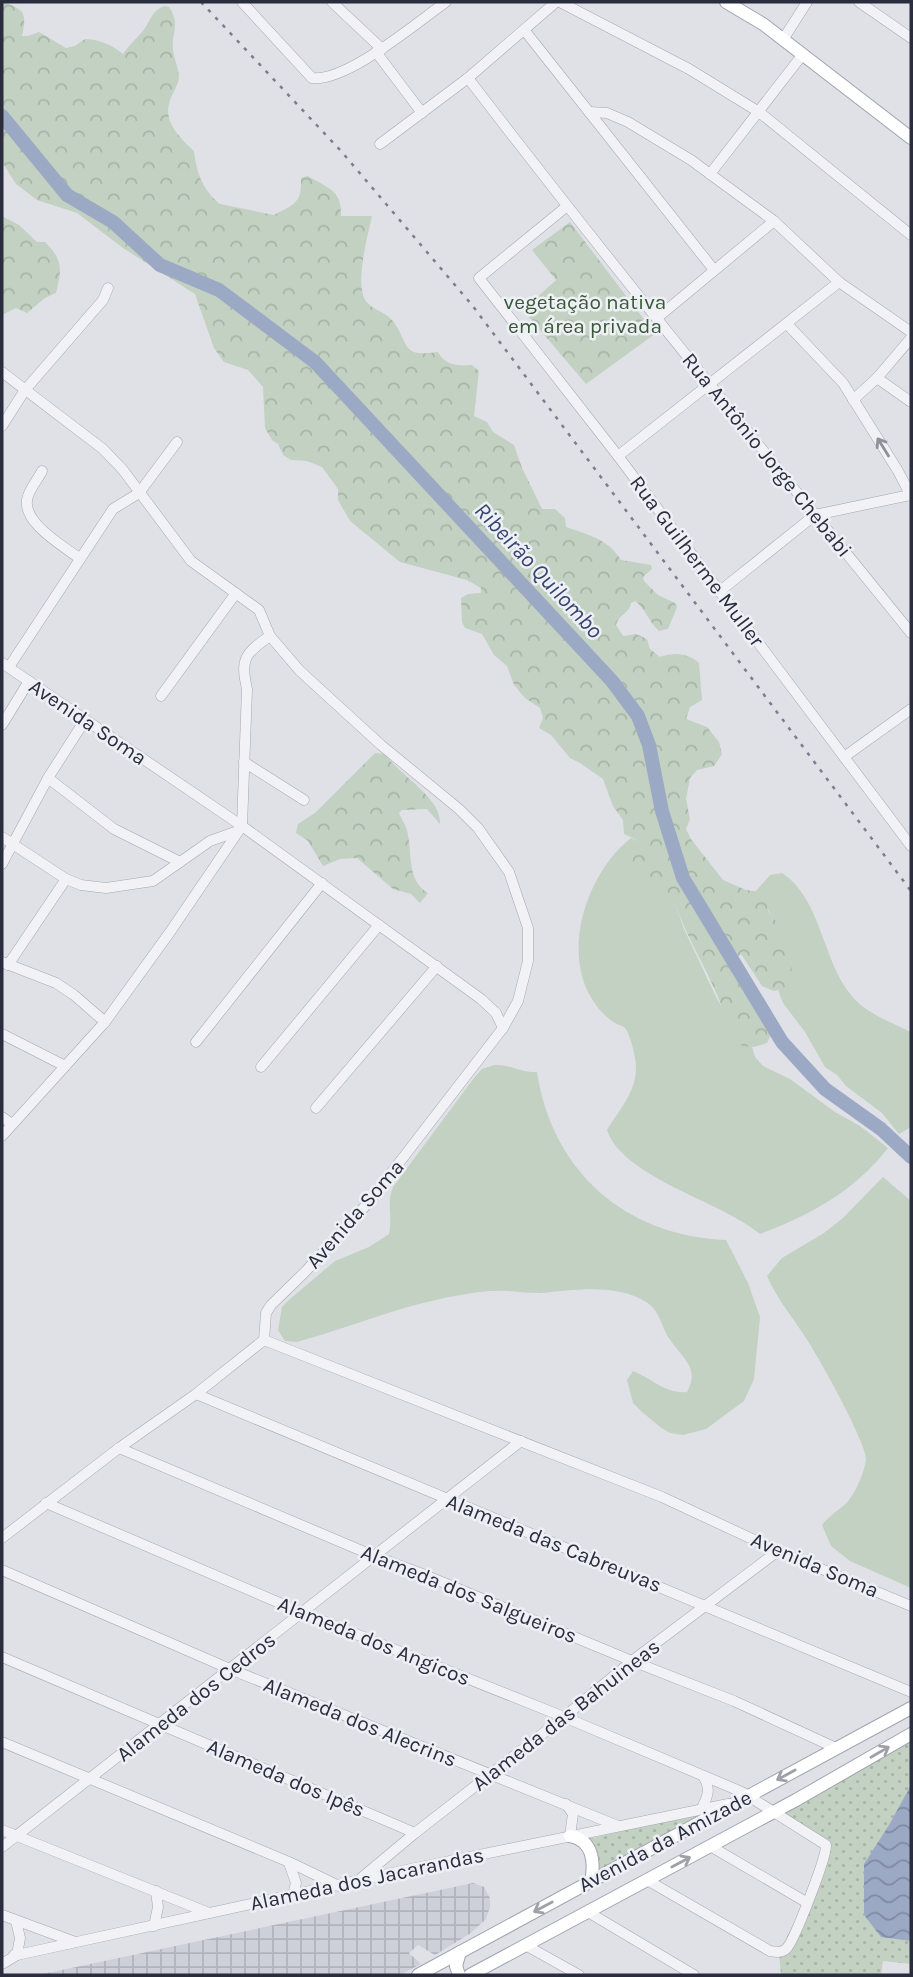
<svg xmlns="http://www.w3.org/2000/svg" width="913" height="1977" font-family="Karla,sans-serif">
<defs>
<pattern id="industrial-grid" width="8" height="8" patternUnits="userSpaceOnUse" patternTransform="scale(1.75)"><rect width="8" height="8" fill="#cdd0d9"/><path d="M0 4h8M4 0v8" fill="none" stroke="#b0b3bb"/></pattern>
<pattern id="forest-crowns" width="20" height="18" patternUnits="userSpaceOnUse" patternTransform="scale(1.75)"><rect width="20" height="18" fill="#c2d1c1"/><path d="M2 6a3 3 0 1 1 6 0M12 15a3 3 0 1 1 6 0" fill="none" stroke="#a7b4a7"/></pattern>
<pattern id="park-dots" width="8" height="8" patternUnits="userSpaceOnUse" patternTransform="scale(1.75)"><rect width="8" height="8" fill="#c2d1c1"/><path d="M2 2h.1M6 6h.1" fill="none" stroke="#a7b4a7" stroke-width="1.8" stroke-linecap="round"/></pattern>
<pattern id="water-waves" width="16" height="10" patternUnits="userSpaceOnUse" patternTransform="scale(1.75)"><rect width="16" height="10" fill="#9ca9c5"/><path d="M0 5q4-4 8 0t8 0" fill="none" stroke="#7f8aa1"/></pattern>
</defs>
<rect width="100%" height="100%" fill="#dfe1e7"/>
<polygon fill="url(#industrial-grid)" points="473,1883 484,1887 490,1898 490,1907 486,1919 471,1933 435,1955 418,1945 409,1953 421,1964 400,1975 38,1975"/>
<g fill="#c2d1c1">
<path d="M631 838 639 841 662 895 675 903 684 929 718 1001 752 1047 755 1057 763 1066 790 1079 835 1112 860 1126 888 1148C855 1191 810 1215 760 1234 721 1201 623 1178 607 1130 619 1110 635 1094 636 1069 637 1061 630 1033 625 1028 622 1025 618 1025 615 1023 608 1019 601 1012 596 1005 559 956 586 873 631 838Z"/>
<path d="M782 873C821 898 822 960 851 995 866 1014 891 1022 911 1032V1127L899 1134 882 1113 846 1086 837 1075 825 1067 805 1032 783 1003 778 990 787 986C803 955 772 917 756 891L770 875Z"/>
<path d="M494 1065C509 1064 522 1073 537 1072 552 1171 625 1236 726 1240L748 1283 760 1317 754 1379 744 1401 706 1429 683 1435 670 1433 660 1427 641 1411 633 1403 627 1380 633 1371C653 1379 665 1394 687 1392 700 1368 683 1359 671 1341 661 1328 661 1311 646 1302 616 1283 574 1290 541 1293 530 1293 520 1292 509 1291 493 1290 476 1292 461 1295 404 1304 352 1327 297 1342L285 1341 278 1330 282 1307 290 1299 335 1261 369 1247 389 1234C393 1216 386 1205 393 1187L474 1078 482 1069Z"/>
<path d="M883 1177 911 1201V1588L850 1561 831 1546 822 1525C830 1514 842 1509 849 1500 857 1489 864 1473 866 1460 868 1445 816 1352 804 1335 791 1315 777 1299 767 1276L782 1258 824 1233 843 1218Z"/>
</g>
<g fill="url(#forest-crowns)">
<path d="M2 2C25 9 27 13 22 36H28L39 32 66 48 75 46 85 39C100 40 111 44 123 54 130 44 135 40 142 32 150 23 151 11 164 6L169 7C181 24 171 33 173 50 174 59 179 69 179 78 178 86 171 95 169 104 164 123 181 139 194 151 196 171 203 191 220 204L274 215C295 204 302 203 301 178L308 176C329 189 342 190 341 216H372C368 235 354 285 366 301 373 311 388 312 395 324 410 347 402 357 438 352 445 366 458 366 472 365L479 371 474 416 487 422 493 432 514 445 522 468 542 509H555L565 518 566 527C589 535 608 539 621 560L651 565 652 569 643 577 644 581 658 595 675 603 677 607 668 629 659 631C649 622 646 609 635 601L631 603C630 613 618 615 616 625L623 636 636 634 647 639 650 649 660 657C674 652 688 653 699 663L702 700 690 707 686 719 707 727 719 742 722 754 714 766 697 770 690 778 686 799 690 819 686 829 691 839 723 880 746 890 770 893 776 897 768 911C785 931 800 961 787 987L774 991 762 986 741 954 730 963 734 976 774 1028 767 1043 754 1047 742 1046C728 1030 723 1007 714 988 701 959 685 933 675 903 653 889 631 887 627 858L639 841 624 834 623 820 613 806 603 779 580 763 570 758 551 735 539 728 543 718 540 708 525 698 514 685 507 666 494 655 482 634 465 628 462 622 461 598 468 594 481 593V588L467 580 400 562 350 521 338 500V489L322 467 307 461 291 460 283 455 278 444 272 440 265 428 263 387 248 370 224 362 214 348 195 294 123 248 77 213 37 200 16 184 2 162Z"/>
<path d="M2 216 19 225 37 242H45C63 260 62 269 56 293L45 298 27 313 16 308 2 315Z"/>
<polygon points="570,222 655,334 586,384 523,310 556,280 532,250"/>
<path d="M375 753 385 754C399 775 442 798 440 824L427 809 402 810 399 813C402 820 407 827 408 835 412 854 407 881 428 893L420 903 411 894 393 889 357 858 340 859 323 866 308 841 296 833 298 824 315 813Z"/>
</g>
<g fill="url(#park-dots)">
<polygon points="911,1740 911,1964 883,1961 881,1975 781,1975 779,1953 831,1847 781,1813"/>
<path d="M706 1811 595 1874C600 1860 600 1850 589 1839Z"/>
</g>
<polygon fill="url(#water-waves)" points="911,1785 911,1941 881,1937 864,1915 864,1864 889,1825"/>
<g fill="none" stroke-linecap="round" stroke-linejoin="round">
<polyline stroke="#9ca9c5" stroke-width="14" points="2,116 67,195 113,222 160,265 219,290 315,362 612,681 638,716 649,745 662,811 683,878 782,1042 825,1089 881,1129 911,1157"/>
<g stroke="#a5a7b1" stroke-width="11">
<g id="minor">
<path d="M242 2 312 78C347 82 416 23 446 2"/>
<polyline points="332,2 382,49"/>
<polyline points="560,2 689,69 759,112 911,235"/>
<polyline points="859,2 911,38"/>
<polyline points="525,31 714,270"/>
<polyline points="784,38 807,2"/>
<polyline points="376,52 422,113"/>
<path d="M468 78C612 266 762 449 911 633"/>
<polyline points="589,112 607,113 628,122 691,160 774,221 839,282 911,332"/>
<polyline points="380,144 468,78 556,2"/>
<polyline points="710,174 803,54"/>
<polyline points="566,207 479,278 618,456 911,846"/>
<polyline points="657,318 774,221"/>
<polyline points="787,324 843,383 898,471 911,496"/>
<polyline points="2,372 103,449 123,470 191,561 259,610 270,636 300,671 381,745 459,809 478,828 509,872 528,928 528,961 518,1001 503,1028 368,1203 305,1272 271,1305 266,1313 264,1340"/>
<polyline points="877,378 911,402"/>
<polyline points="853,400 877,378 911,338"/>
<polyline points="2,426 25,390 103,300 108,288"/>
<polyline points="618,456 839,282"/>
<path d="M42 471C38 479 31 487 28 496 19 521 62 545 79 558"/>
<polyline points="720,591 815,515 910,495"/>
<polyline points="2,663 242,826 481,999 496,1013 503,1028"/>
<polyline points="9,667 113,509 139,493 177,442"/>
<polyline points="161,696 236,593"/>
<polyline points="2,725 29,681"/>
<polyline points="844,757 911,709"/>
<polyline points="244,762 304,800"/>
<polyline points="48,778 114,829 180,862"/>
<polyline points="2,837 66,879 81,885 106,888 153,881 210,841 238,831"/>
<polyline points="2,864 48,778 85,720"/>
<polyline points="2,962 56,983 74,995 105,1022"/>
<polyline points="8,965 66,879"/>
<polyline points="2,1034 65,1066"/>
<polyline points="196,1042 322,883"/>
<polyline points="261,1067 379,925"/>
<polyline points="316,1108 437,966"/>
<polyline points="2,1117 12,1124"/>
<path d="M2 1136 105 1022 170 932 242 826 247 689C240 659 245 653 270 636"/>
<polyline points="264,1340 662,1497 778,1551 911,1606"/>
<polyline points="196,1394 911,1692"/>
<polyline points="119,1448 374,1556 425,1575 632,1661 734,1701 836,1748"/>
<path d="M46 1503 303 1613 564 1717 742 1792 826 1845C827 1856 794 1942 786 1949 782 1953 776 1952 770 1951L647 1880"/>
<polyline points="2,1538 119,1448 196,1394 264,1340"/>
<polyline points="2,1570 230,1669 618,1826"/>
<polyline points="2,1657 415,1833"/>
<polyline points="2,1742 289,1862 339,1886"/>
<polyline points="566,1804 573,1814 570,1836"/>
<path d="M702 1808C708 1796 711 1788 703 1776"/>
<polyline points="2,1830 209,1913"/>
<polyline points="710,1846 806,1902"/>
<polyline points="2,1847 521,1441"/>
<polyline points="289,1863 296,1883 293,1895"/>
<polyline points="360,1879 415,1833 564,1717 632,1661 778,1551"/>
<polyline points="588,1912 694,1975"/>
<polyline points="2,1915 75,1942"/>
<polyline points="154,1926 158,1907 156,1891"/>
<polyline points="527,1946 579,1975"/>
<polyline points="14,1955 17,1955 20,1938 16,1921"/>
<polyline points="2,1964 17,1955 406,1870 728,1804"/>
</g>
</g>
<g stroke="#9fa3b2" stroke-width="14">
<g id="major">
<polyline points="726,2 763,24 911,138"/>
<path d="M570 1836C593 1840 595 1862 591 1882"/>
<polyline points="418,1975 911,1708"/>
<polyline points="459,1975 456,1966 460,1952"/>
<polyline points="470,1975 796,1800 911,1734"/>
</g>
</g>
<use href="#minor" stroke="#f2f2f6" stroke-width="10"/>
<use href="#major" stroke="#fff" stroke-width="12"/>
<polyline stroke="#7a7e90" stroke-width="2.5" stroke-dasharray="3.5 7" stroke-linecap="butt" points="201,2 341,151 472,305 911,891"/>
</g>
<defs><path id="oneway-shaft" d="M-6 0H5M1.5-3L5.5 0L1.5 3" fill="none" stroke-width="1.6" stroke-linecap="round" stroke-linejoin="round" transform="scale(1.75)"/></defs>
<use stroke="#8e909a" href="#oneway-shaft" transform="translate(883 447) rotate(-122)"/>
<g stroke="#9fa0a8">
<use href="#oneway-shaft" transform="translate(880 1752) rotate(-30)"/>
<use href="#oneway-shaft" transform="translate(786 1775) rotate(151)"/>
<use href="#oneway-shaft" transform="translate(681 1862) rotate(-28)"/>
<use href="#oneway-shaft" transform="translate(543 1907) rotate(152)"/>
</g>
<g text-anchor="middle" stroke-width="5" stroke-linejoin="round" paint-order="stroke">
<g font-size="21" fill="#385837" stroke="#eef0f5">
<text x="585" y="309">vegetação nativa<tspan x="585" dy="24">em área privada</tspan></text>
</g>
<g font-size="21" fill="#292d3e" stroke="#eef0f5">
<text transform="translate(767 455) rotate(51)" y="7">Rua Antônio Jorge Chebabi</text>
<text transform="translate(697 561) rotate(53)" y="7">Rua Guilherme Muller</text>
<text transform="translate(88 722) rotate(34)" y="7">Avenida Soma</text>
<text transform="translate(355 1214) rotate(-49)" y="7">Avenida Soma</text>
<text transform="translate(554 1543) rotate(22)" y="7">Alameda das Cabreuvas</text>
<text transform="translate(815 1565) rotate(23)" y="7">Avenida Soma</text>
<text transform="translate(469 1594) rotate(22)" y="7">Alameda dos Salgueiros</text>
<text transform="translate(374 1641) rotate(22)" y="7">Alameda dos Angicos</text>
<text transform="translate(196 1697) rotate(-38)" y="7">Alameda dos Cedros</text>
<text transform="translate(566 1715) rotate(-38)" y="7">Alameda das Bahuineas</text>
<text transform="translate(360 1722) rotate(22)" y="7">Alameda dos Alecrins</text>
<text transform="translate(286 1778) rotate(23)" y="7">Alameda dos Ipês</text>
<text transform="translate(665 1841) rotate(-28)" y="7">Avenida da Amizade</text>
<text transform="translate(367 1879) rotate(-12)" y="7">Alameda dos Jacarandas</text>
</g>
<g font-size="23" font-style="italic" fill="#36456f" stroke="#eef0f5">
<text transform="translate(539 570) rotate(47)" y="8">Ribeirão Quilombo</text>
</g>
</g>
<rect width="913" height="1977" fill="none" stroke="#292d3e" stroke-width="7"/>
</svg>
